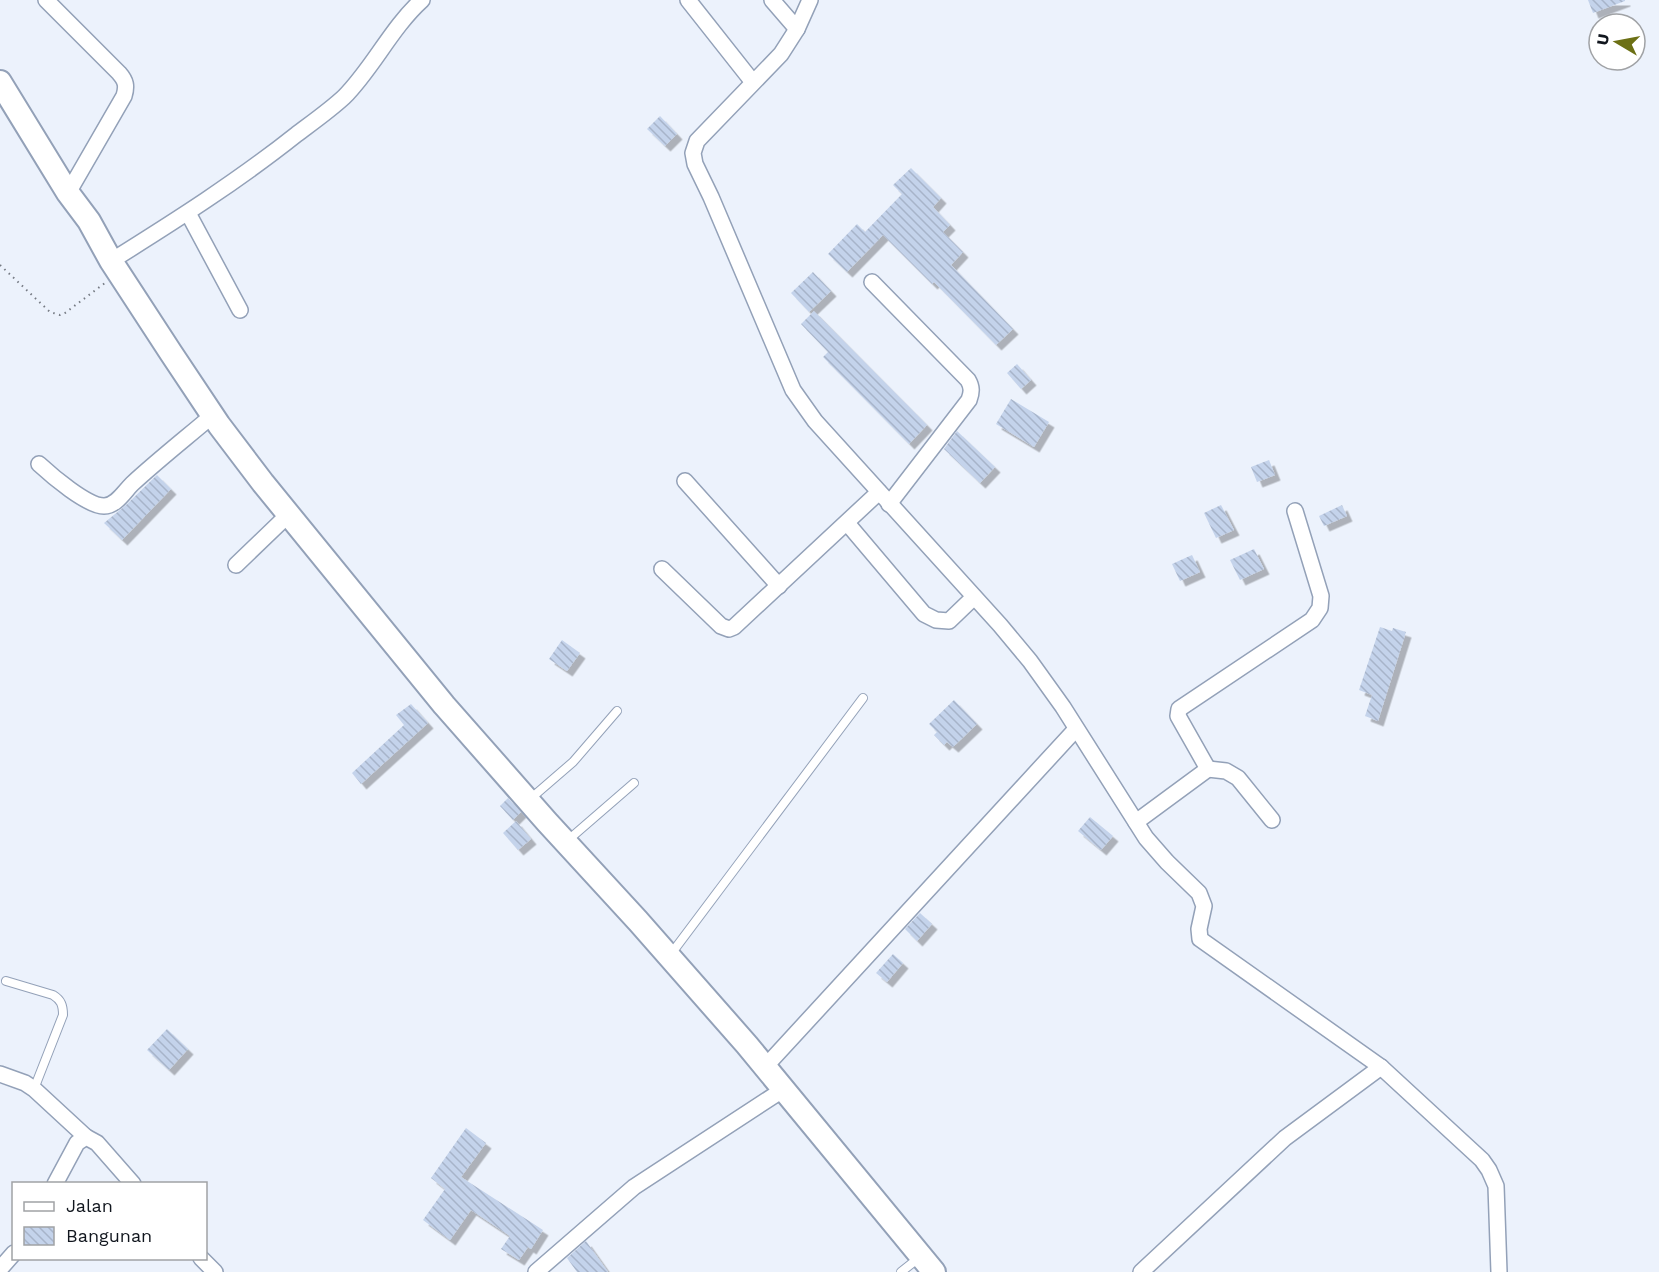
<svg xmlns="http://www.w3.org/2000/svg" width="1659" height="1272" font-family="'Work Sans',sans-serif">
<defs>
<pattern id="building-back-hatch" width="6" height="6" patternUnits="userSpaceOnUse" patternTransform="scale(1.5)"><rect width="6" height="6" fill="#c4d3eb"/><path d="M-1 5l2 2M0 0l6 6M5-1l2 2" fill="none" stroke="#a7b4c9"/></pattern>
<filter id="shadow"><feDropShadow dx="5.5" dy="5.5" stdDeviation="0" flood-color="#0004"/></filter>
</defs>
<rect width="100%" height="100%" fill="#ecf2fc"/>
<g fill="url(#building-back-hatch)" filter="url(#shadow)">
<polygon points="1588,0 1625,0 1625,1 1593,13"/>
<polygon points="660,116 677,134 665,146 647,129"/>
<polygon points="911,168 941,198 933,207 950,225 943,232 963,252 951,265 1013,329 996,345 934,282 932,284 883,235 847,272 828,254 857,224 865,232 902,194 893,185"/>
<polygon points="813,272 831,291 809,312 791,293"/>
<polygon points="814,311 927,425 909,444 823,357 828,352 801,324"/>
<polygon points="1017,364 1031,380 1021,389 1007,373"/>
<polygon points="1011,399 1049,422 1034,447 996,424"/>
<polygon points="957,431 995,467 980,483 944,449"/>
<polygon points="1269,460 1275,475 1257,482 1251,467"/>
<polygon points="157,475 171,489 122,540 104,523 126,505"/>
<polygon points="1221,505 1234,530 1216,538 1204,513"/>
<polygon points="1342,505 1347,516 1324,526 1319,516"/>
<polygon points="1254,549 1264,569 1240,580 1230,560"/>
<polygon points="1192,555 1200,572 1180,581 1172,564"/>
<polygon points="1380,627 1392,631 1393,628 1406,632 1378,721 1365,716 1372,695 1359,690"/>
<polygon points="562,640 580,653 567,671 549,659"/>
<polygon points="954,700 977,724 953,747 947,742 944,745 934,735 937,732 929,724"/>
<polygon points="411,704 428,723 361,784 352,773 404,725 396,715"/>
<polygon points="508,798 521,812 513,820 500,806"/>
<polygon points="1090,817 1113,836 1101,850 1078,831"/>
<polygon points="516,821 531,839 518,850 503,833"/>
<polygon points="920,913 932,924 917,941 905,929"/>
<polygon points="893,954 903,963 887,982 876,973"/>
<polygon points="167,1029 188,1049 169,1070 147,1050"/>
<polygon points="466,1128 486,1143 461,1177 543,1230 531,1249 528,1247 519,1260 501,1249 510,1236 471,1210 450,1240 423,1220 445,1189 431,1178"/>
<polygon points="586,1241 608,1272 577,1272 567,1258"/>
</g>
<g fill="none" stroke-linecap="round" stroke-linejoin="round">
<g stroke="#93a1b8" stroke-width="10">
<g id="service">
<polyline points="529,800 573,762 617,711"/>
<polyline points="567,841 634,783"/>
<polyline points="671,954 863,698"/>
<path d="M6 981 53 995C61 1000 63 1005 63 1015L34 1089"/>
<polyline points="901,1272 920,1257"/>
</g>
</g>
<g stroke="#93a1b8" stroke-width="18">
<g id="minor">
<path d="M46 0 119 73C126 81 127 86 124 96L68 193"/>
<polyline points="688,0 752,81"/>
<polyline points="772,0 797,29"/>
<polyline points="810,0 797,29 781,54 697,141 693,153 695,164 711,197 793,390 815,421 1000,625 1030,661 1063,707 1146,838 1167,862 1199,893 1204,906 1199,929 1200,939 1381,1067 1482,1160 1489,1170 1496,1186 1499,1272"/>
<polyline points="188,213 240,310"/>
<path d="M111 261C175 221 238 181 297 134 313 122 330 110 344 97 373 68 391 28 422 0"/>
<path d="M872 282 968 380C972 387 972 392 969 400L889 504"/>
<path d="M39 464C52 476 87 506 104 506 116 506 124 492 132 484 158 460 186 438 213 415"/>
<polyline points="685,481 779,586"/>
<polyline points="847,523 924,614 936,620 949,621 974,597"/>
<polyline points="236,565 289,514"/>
<polyline points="662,569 721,626 729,629 734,627 879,492"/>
<polyline points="1208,769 1226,771 1238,778 1272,820"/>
<polyline points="1136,822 1208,769 1178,716 1179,709 1312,620 1320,608 1321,596 1295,511"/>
<polyline points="765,1067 1076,729"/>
<polyline points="0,1074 25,1083 34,1089 86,1137"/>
<polyline points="55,1184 77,1143 86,1137 97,1143 133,1184"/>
<polyline points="201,1258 215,1272"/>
<polyline points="0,1269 14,1253"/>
<polyline points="536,1272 634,1187 784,1089"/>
<polyline points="1141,1272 1285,1138 1381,1067"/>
</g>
</g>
<g stroke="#93a1b8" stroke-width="26">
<polyline id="secondary" points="0,82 68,193 89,221 111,261 171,353 219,425 263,483 444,705 547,822 638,921 747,1045 934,1272"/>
</g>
<polyline stroke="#757a83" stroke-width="2" stroke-dasharray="1.5 4.5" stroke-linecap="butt" points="0,265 50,312 60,315 65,313 105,283"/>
<use href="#service" stroke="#fff" stroke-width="8"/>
<use href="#minor" stroke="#fff" stroke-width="15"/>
<use href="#secondary" stroke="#fff" stroke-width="22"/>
</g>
<rect x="12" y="1182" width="195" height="78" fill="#ffffff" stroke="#a0a2a5" stroke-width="1.5"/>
<rect x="24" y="1202" width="30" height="9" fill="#ffffff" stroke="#a0a2a5" stroke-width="1.5"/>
<text x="66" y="1212" font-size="18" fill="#11161e">Jalan</text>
<rect x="24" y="1227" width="30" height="18" fill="url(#building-back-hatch)" stroke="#a0a2a5" stroke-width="1.5"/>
<text x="66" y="1242" font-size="18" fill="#11161e">Bangunan</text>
<g transform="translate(1617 42) rotate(280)"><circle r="28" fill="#ffffff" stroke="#a0a2a5" stroke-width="1.5"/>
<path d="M0-4.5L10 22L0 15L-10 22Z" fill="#6c7015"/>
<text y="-9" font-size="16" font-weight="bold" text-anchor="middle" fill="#11161e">U</text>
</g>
</svg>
